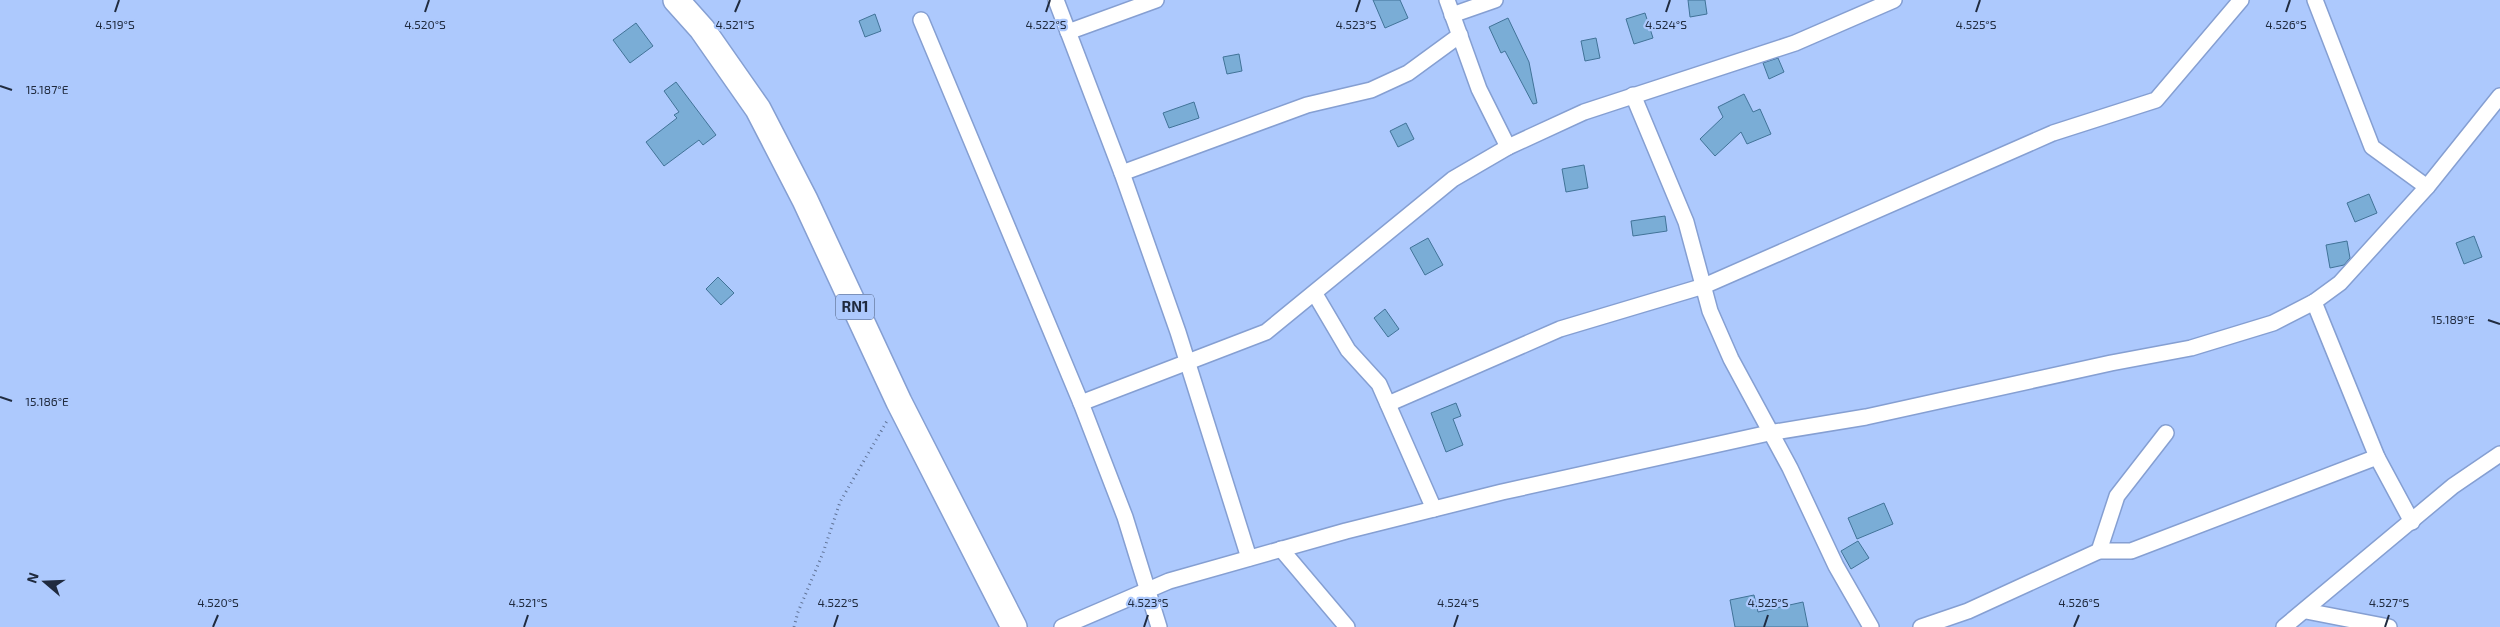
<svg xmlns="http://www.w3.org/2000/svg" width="2500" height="627" font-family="'Exo 2',sans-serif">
<rect width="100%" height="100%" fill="#adc9fd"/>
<g fill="#7aadd6" stroke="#417398">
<polygon points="1373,0 1400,0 1408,18 1385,28"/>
<polygon points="1688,0 1705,0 1707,14 1690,17"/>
<polygon points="1645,13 1653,38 1634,44 1626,19"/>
<polygon points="875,14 881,31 865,37 859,21"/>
<polygon points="1508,18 1529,62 1537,103 1533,104 1505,51 1501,53 1489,27"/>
<polygon points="636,23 653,46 630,63 613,40"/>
<polygon points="1596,38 1600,58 1585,61 1581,41"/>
<polygon points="1239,54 1242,71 1227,74 1223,57"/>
<polygon points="1778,58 1784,72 1769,79 1763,63"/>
<polygon points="676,82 716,135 703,145 699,140 664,166 646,142 677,118 674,115 679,112 664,91"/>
<polygon points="1744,94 1753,112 1760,109 1771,134 1747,144 1741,132 1715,156 1700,139 1723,117 1718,107"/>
<polygon points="1194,102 1199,118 1169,128 1163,113"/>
<polygon points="1406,123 1414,139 1398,147 1390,131"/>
<polygon points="1584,165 1588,188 1566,192 1562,169"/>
<polygon points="2369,194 2377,213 2355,222 2347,203"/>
<polygon points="1665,216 1667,231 1633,236 1631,221"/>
<polygon points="2474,236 2482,257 2464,264 2456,243"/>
<polygon points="1428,238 1443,265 1425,275 1410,248"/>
<polygon points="2347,241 2350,258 2344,265 2330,268 2326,245"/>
<polygon points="718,277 734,293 721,305 706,289"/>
<polygon points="1385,309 1399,329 1388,337 1374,318"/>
<polygon points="1456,403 1461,416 1453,419 1463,445 1446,452 1431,413"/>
<polygon points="1884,503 1893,524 1857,539 1848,518"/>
<polygon points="1858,541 1869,558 1851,569 1841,551"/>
<polygon points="1754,595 1758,612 1803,602 1808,627 1735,627 1730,600"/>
</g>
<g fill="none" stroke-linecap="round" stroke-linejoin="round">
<g stroke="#859fd2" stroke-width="18">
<g id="minor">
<polyline points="1056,0 1122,173 1178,332 1249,558"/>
<polyline points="1447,0 1479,89 1508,147"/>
<polyline points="2315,0 2372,147 2427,187"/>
<polyline points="1452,15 1495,0"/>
<polyline points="921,20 1081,403 1125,517 1159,627"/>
<polyline points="1068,32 1156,0"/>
<polyline points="1633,95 1686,222 1710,311 1731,359 1790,468 1836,566 1871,627"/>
<polyline points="1122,173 1307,105 1371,90 1408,73 1460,35"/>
<polyline points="1315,294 1348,350 1379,384 1434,509"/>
<polyline points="2314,302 2377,457 2412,522"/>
<polyline points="1081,403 1266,332 1453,179 1508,147 1584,112 1795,43 1894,0"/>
<polyline points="1388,404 1560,329 1704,286 2053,133 2156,100 2241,0"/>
<polyline points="1281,549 1347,627"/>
<polyline points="2099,551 2117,496 2166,433"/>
<polyline points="2306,611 2389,627"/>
<polyline points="1062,627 1169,581 1346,531 1502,492 1769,433 1866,417 2111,363 2191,348 2273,323 2314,302 2340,283 2427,187 2500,96"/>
<polyline points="1921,627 1968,611 2099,551 2131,551 2377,457"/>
<polyline points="2284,627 2453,486 2500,454"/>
</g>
</g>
<g stroke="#859fd2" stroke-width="28">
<polyline id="trunk" points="676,0 702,29 758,109 805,200 899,402 1014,627"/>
</g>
<polyline stroke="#607396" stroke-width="3" stroke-dasharray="1 4" stroke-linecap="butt" points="794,627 798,612 823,553 840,502 887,421"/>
<use href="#minor" stroke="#fff" stroke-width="15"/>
<use href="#trunk" stroke="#fff" stroke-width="25"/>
</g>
<path fill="none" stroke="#202b3f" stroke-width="2" d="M115 12 119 0M425 12 429 0M735 12 740 0M1046 12 1050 0M1356 12 1360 0M1666 12 1670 0M1976 12 1980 0M2286 12 2290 0M0 86 12 90M2488 320 2500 324M0 397 12 401M213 627 218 615M524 627 528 615M834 627 838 615M1144 627 1148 615M1454 627 1458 615M1764 627 1768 615M2074 627 2079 615M2385 627 2389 615"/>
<g text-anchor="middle" stroke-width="4.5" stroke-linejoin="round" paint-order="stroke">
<rect fill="#adc9fd" stroke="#4a5a78" stroke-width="1" x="836" y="294.5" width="38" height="25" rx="4"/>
<g font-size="15" font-weight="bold" fill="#202b3f">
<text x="855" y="312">RN1</text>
</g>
</g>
<g font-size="12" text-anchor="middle" fill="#202b3f" stroke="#adc9fd" stroke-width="4.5" stroke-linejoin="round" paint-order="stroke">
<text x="115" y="29">4.519°S</text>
<text x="425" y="29">4.520°S</text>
<text x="735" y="29">4.521°S</text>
<text x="1046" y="29">4.522°S</text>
<text x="1356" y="29">4.523°S</text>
<text x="1666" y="29">4.524°S</text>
<text x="1976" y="29">4.525°S</text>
<text x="2286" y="29">4.526°S</text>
<text x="47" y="94">15.187°E</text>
<text x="2453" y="324">15.189°E</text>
<text x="47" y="406">15.186°E</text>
<text x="218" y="607">4.520°S</text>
<text x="528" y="607">4.521°S</text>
<text x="838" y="607">4.522°S</text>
<text x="1148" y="607">4.523°S</text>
<text x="1458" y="607">4.524°S</text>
<text x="1768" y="607">4.525°S</text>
<text x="2079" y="607">4.526°S</text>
<text x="2389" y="607">4.527°S</text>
</g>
<g transform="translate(45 582) rotate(289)" stroke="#adc9fd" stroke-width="4" paint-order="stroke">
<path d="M0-4L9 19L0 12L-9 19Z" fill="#202b3f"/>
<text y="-8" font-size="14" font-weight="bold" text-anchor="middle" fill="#202b3f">N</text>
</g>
</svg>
